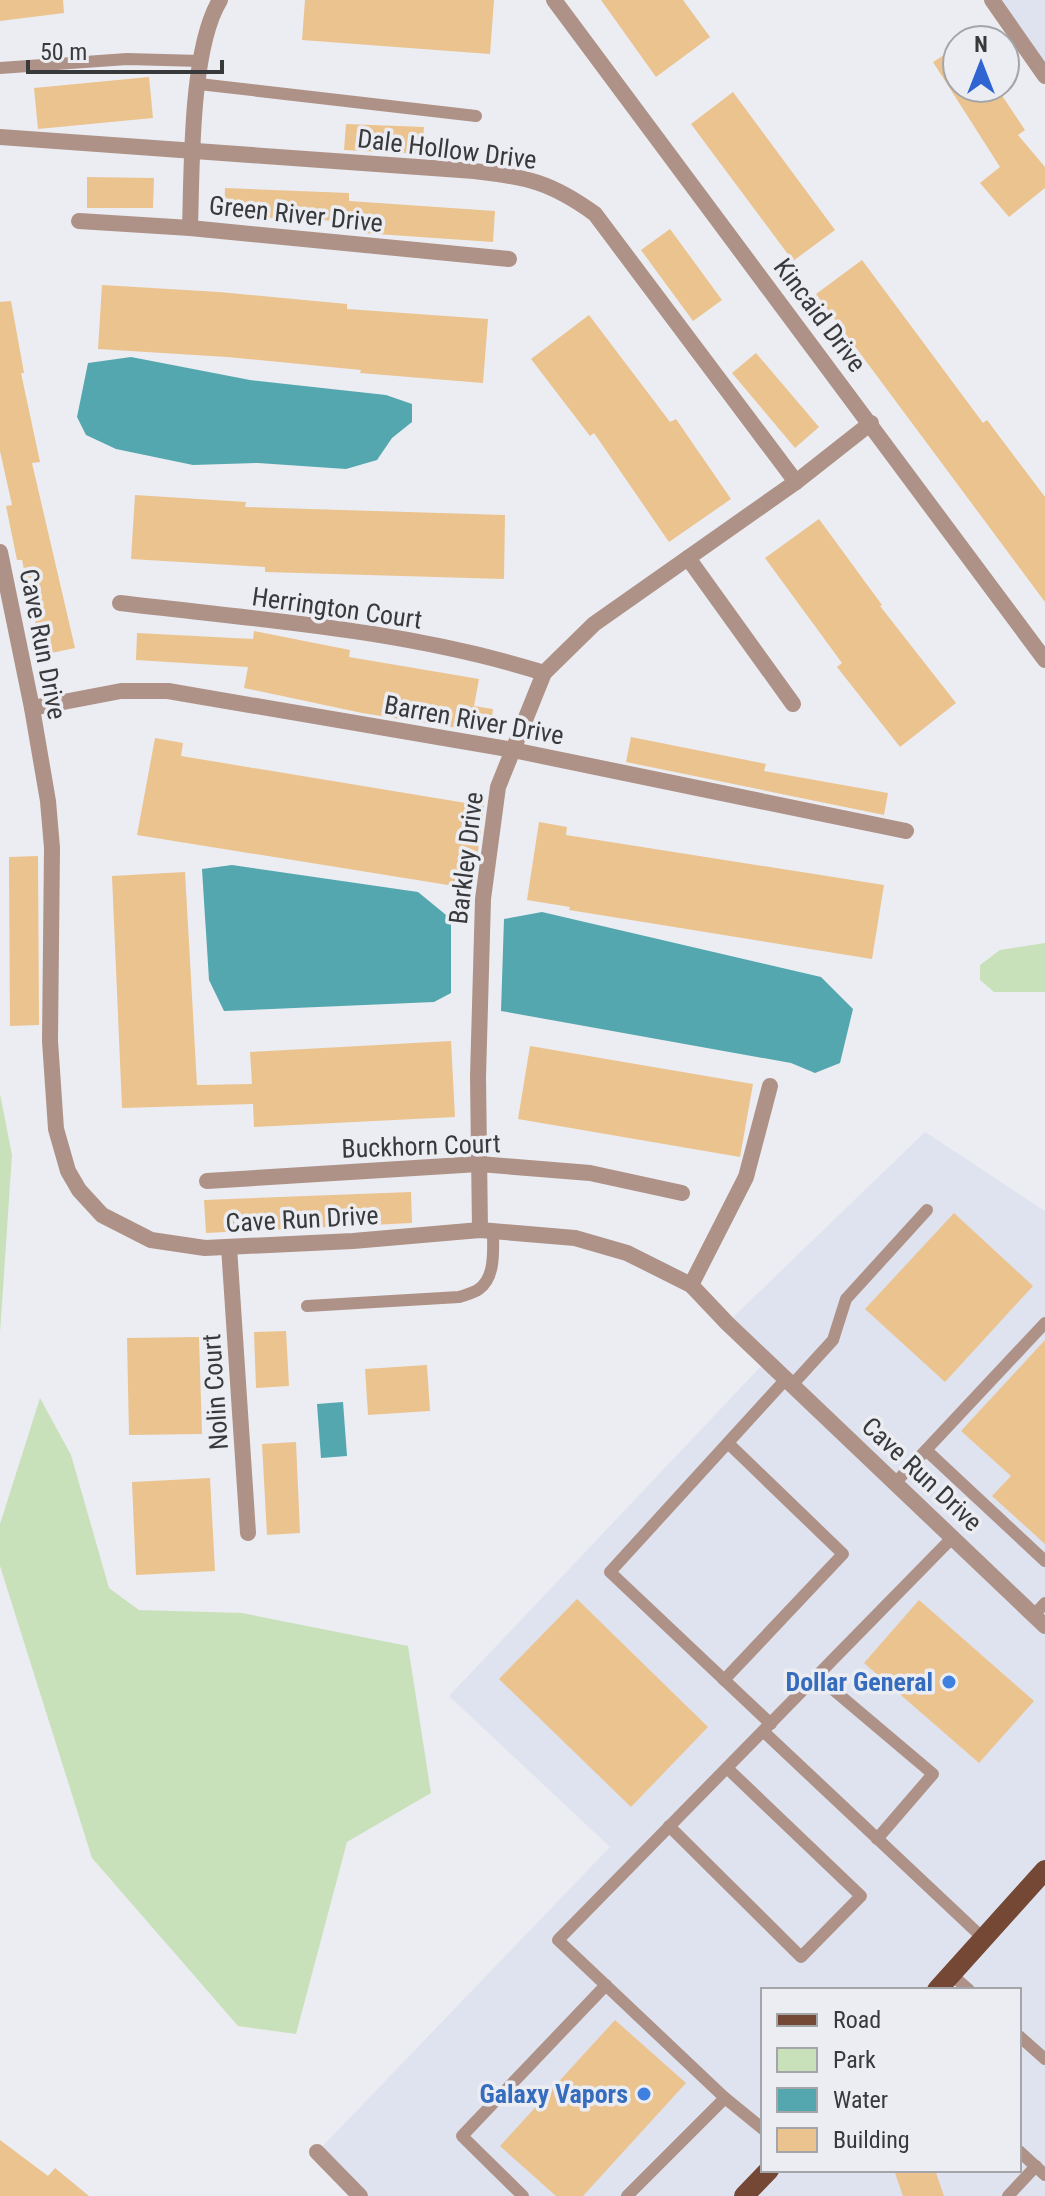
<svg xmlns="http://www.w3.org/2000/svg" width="1045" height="2196" font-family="'Roboto Condensed',sans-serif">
<rect width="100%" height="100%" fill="#ebedf2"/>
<g fill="#dfe3ef" fill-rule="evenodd">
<polygon points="992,0 1045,0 1045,76"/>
<path d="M925 1132 1045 1211V2196H360L317 2152 610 1847 449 1696 766 1361 727 1323ZM763 1990H1019V2170H763Z"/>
</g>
<g fill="#c9e1ba">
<polygon points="1045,943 1045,992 994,992 980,980 980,965 1000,950"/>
<polygon points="0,1094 12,1155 0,1333"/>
<polygon points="40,1398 71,1455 109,1588 139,1610 242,1613 408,1646 431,1793 347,1842 296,2034 238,2026 92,1858 0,1566 0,1524"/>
</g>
<g fill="#54a7ae">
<polygon points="131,357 250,380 386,395 412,404 412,422 392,438 377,460 346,469 258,463 193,465 116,449 86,435 77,417 88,363"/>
<polygon points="232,865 418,892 451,919 451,993 434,1002 224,1011 209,980 202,869"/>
<polygon points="542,912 821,977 853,1009 840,1063 815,1073 791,1063 501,1011 504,919"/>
<polygon points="343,1402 347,1456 321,1458 317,1404"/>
</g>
<g fill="#ebc38f">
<polygon points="0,0 63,0 64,13 0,21"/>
<polygon points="305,0 494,0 490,54 302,40"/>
<polygon points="601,0 683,0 710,37 656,77"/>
<polygon points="957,47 957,88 997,88 1025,130 1018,135 1045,167 1045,188 1009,217 980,183 1000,167 933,62"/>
<polygon points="149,77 153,118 38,129 34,88"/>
<polygon points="733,92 835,230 793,261 691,124"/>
<polygon points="346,124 424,127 422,154 344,150"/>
<polygon points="87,177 154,178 153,208 87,208"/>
<polygon points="225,188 349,193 349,201 495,211 493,242 362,233 363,222 224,216"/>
<polygon points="670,229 722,300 693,321 641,250"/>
<polygon points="862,260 983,423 987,420 1045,497 1045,602 816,294"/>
<polygon points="102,285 219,292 347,304 347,309 488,319 483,383 360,373 361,370 227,357 98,349"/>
<polygon points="11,301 24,373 21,373 40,462 32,463 75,648 42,655 22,560 17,560 6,506 12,505 0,451 0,302"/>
<polygon points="589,315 670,422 676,419 731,499 669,542 594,433 590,436 531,359"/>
<polygon points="756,353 819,427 795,448 732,373"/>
<polygon points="135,495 246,502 245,507 505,515 504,579 265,572 265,567 131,559"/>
<polygon points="819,519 882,605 880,606 956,703 900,747 837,667 842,663 765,558"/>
<polygon points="254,631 350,650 349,657 479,679 474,706 493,709 490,733 362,713 244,688 248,667 136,660 137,633 253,639"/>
<polygon points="631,737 766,764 764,771 888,793 884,815 626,762"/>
<polygon points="155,738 183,743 181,756 484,806 473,889 137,835"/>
<polygon points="539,822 567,827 566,835 884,885 872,959 569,910 570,907 527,900"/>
<polygon points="38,856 39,1025 10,1026 9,857"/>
<polygon points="185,872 197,1085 252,1084 250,1052 451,1041 455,1117 254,1127 253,1104 122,1108 112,876"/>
<polygon points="530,1046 753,1084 740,1157 518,1119"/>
<polygon points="411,1192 412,1223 206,1233 204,1200"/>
<polygon points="954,1213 1033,1286 945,1382 865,1309"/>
<polygon points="286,1331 289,1386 256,1388 254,1332"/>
<polygon points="199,1337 202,1434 129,1435 127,1338"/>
<polygon points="1045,1340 1045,1544 992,1496 1011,1476 961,1431"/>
<polygon points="427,1365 430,1411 368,1415 365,1369"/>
<polygon points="296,1442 300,1533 267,1535 262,1444"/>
<polygon points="210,1478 215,1571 136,1575 132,1482"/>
<polygon points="577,1599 708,1727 631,1807 499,1679"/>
<polygon points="919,1600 1034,1701 979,1763 864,1663"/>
<polygon points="615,2020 686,2083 583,2196 556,2196 500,2146"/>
<polygon points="0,2140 48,2176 55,2168 89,2196 0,2196"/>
<polygon points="894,2170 935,2170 944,2196 903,2196"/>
</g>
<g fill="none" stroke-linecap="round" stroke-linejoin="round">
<g stroke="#ae9287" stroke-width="12">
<polyline points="0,68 127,59 201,61"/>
<polyline points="199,84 476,116"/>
<path d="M307 1306 459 1297C465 1295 474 1293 479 1289 496 1277 493 1249 493 1231"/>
<polyline points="792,1385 833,1340 846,1299 927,1210"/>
<polyline points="926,1450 1045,1561"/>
<polyline points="896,1482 1045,1323"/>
<polyline points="1034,1615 1045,1603"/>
<polyline points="817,1676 933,1774 877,1839"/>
<polyline points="724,1680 843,1554 728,1443"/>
<polyline points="771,1724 610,1572 786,1379"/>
<polyline points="764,1732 984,1939"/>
<polyline points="669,1826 801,1957 861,1896 727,1768"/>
<polyline points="951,1974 969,1990"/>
<polyline points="1019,2036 1045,2059"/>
<polyline points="725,2098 763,2129"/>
<polyline points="1019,2151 1045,2175"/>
<polyline points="523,2196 462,2136 606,1985"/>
<polyline points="627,2196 725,2098 558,1940 953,1537"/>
<polyline points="1008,2196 1036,2166"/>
</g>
<g stroke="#ae9287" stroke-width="16">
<polyline points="554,0 1045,660"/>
<polyline points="992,0 1045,76"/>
<path d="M0 137 474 171C527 177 551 182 595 214L796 482"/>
<polyline points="79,221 190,228 509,259"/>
<path d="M190 228C192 169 190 49 220 0"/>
<polyline points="0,552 32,708 48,801 52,848 50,1041 56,1129 68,1171 79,1190 102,1215 151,1240 205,1248 353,1241 480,1230 575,1238 627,1253 691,1285 727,1323 1045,1626"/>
<polyline points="688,558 793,704"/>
<path d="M120 603C262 620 408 630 544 673"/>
<polyline points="32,708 121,691 168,691 513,750 906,831"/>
<polyline points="207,1181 479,1164 590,1173 682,1193"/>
<polyline points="480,1230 478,1077 483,899 498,787 544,673 594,624 796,482 871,423"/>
<polyline points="229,1247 248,1533"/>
<polyline points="691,1285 746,1177 770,1086"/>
<polyline points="317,2152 360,2196"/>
</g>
<g stroke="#754835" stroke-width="20">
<polyline points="937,1990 1045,1870"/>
<polyline points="744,2196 769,2170"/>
</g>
</g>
<g fill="#3f7fe0" stroke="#ebedf2" stroke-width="3">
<circle cx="949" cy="1682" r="8"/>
<circle cx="644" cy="2094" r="8"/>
</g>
<g text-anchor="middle" stroke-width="7" stroke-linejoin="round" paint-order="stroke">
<g font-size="26" fill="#38393b" stroke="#ebedf2">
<text transform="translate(447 149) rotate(7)" y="9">Dale Hollow Drive</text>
<text transform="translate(296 214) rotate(6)" y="9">Green River Drive</text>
<text transform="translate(820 315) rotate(53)" y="9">Kincaid Drive</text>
<text transform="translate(337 608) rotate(8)" y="9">Herrington Court</text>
<text transform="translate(43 644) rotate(79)" y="9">Cave Run Drive</text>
<text transform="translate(474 720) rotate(10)" y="9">Barren River Drive</text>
<text transform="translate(466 858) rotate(-83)" y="9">Barkley Drive</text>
<text transform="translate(421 1146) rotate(-2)" y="9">Buckhorn Court</text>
<text transform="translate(302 1219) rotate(-3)" y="9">Cave Run Drive</text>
<text transform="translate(215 1392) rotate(-94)" y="9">Nolin Court</text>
<text transform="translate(922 1474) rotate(43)" y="9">Cave Run Drive</text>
</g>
<g font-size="26" font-weight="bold" fill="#366cbe" stroke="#ebedf2" text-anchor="end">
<text x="933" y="1691">Dollar General</text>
<text x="628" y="2103">Galaxy Vapors</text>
</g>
</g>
<rect x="761" y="1988" width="260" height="184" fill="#ebedf2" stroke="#a3a5a9" stroke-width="2"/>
<rect x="777" y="2014" width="40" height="12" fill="#754835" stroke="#a3a5a9" stroke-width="2"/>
<text x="833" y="2028" font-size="24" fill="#38393b">Road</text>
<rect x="777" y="2048" width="40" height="24" fill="#c9e1ba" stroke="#a3a5a9" stroke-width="2"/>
<text x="833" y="2068" font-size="24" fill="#38393b">Park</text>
<rect x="777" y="2088" width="40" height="24" fill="#54a7ae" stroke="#a3a5a9" stroke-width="2"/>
<text x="833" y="2108" font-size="24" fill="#38393b">Water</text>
<rect x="777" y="2128" width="40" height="24" fill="#ebc38f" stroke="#a3a5a9" stroke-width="2"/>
<text x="833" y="2148" font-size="24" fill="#38393b">Building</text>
<g transform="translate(981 64)"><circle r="38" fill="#ebedf2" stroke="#a3a5a9" stroke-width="2"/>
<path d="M0-6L14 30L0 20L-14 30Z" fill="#3064d2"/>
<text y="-12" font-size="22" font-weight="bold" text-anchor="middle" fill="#38393b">N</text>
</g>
<path d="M28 60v12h194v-12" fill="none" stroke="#38393b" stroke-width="4"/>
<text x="40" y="60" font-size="24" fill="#38393b" stroke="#ebedf2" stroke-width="6" paint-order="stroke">50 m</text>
</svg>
